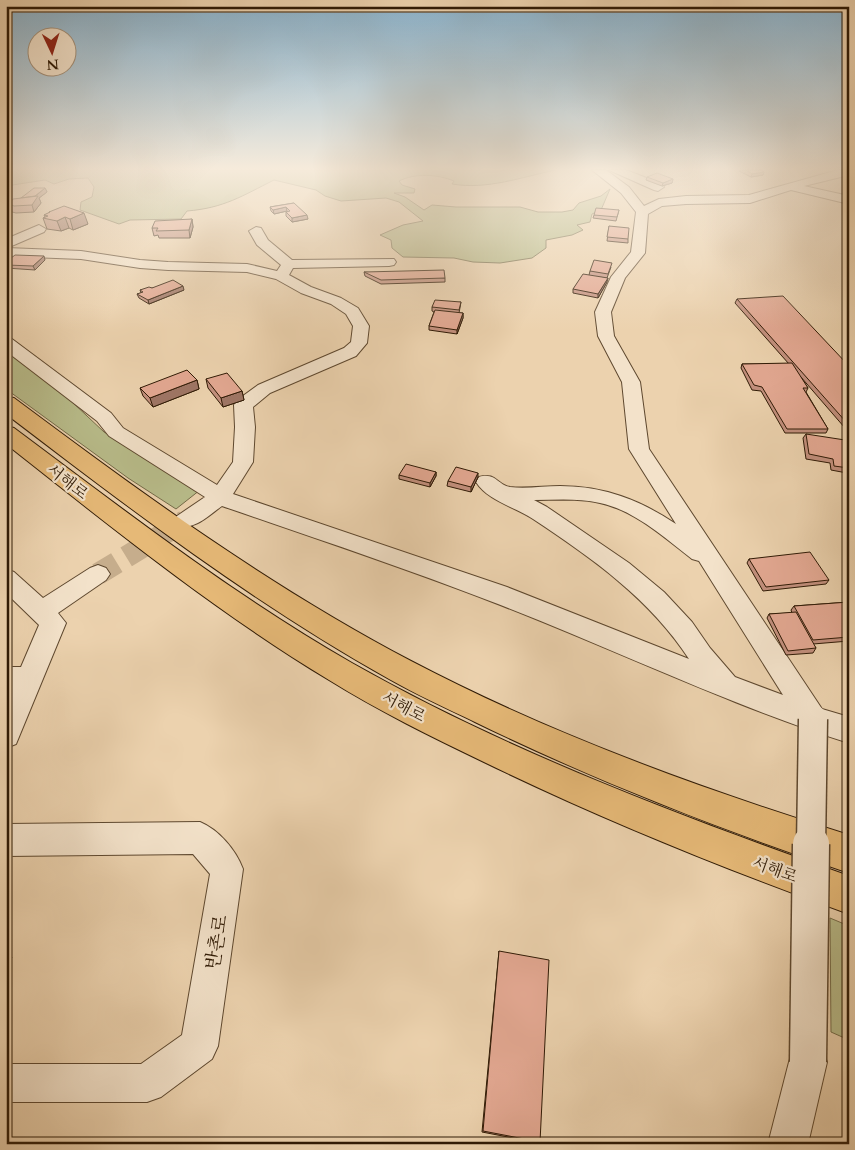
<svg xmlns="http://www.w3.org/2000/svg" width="855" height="1150" font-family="Cardo,'Noto Serif KR',serif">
<rect width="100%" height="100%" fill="#ecd2ae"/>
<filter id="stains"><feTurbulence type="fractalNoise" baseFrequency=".004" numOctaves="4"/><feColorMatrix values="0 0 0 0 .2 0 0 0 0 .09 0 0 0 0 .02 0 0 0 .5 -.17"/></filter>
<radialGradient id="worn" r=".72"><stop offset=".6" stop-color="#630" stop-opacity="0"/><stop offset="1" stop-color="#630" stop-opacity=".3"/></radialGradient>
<g fill="#b8bc8a" stroke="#746b48">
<path d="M6 170H556C521 177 488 190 452 184L454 181C437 174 415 173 399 181L402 185 415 189 414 193H394L405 197 424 210 432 205 456 207H520L538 212H562L573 210 579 203 601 196 610 189 601 210 592 214 590 222 577 225 583 230 572 235 546 240V248L532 258 500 263 473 262 454 258 403 257 392 248 391 240 380 235 403 225 423 221 399 202 386 198 341 201 325 196 316 190 274 180C242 196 224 208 187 211L181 219 130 220 119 224 80 210 81 202 92 197 94 187 88 178 69 179 54 184 45 180 6 186Z"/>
<polygon points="6,350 70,400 104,432 200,490 176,509 128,478 6,389"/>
<polygon points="830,918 849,926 849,1040 831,1032"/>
</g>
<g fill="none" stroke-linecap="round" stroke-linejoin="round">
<polyline stroke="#c6ad8c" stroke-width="22" stroke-dasharray="22 11" stroke-linecap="butt" points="98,574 185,521"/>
<g stroke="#5e482f" stroke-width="2">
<g id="minor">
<path d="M592 170H606L629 187 644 206 659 199 686 196 749 195 838 170H849V175L804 186 849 196V204L791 190 750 203 686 204 662 206 648 214 645 253 625 278 611 312 614 336 640 382 649 449 822 709 849 717V743C726 704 610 647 490 601 402 567 312 537 222 506 209 515 194 531 177 526L174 521 177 516 205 497 109 436 97 421 6 351V338L12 339 111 413 123 428 217 485 233 462 235 427 234 405 236 401 258 385 344 348 351 342 353 326 346 314 331 304 301 293 276 279 247 272 168 270 140 268 81 259 6 256V239L39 225 46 229 44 232 7 248 81 251 140 260 168 262 247 264 277 271 281 265 257 245 249 231 256 227 261 228 268 240 292 260 394 259 396 262 394 265 389 266 293 268 289 275 311 287 341 298 358 308 369 326 367 343 356 356 270 393 253 407 255 427 253 462 233 494 507 587 689 659C650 599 592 558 533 519 515 507 488 501 476 482L479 477C496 472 497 485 510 487 526 489 544 486 560 486 604 486 640 500 676 524L629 449 622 382 598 336 595 312 611 277 631 252 636 212 621 193ZM534 500C556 500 578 498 600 503 634 510 665 538 692 559L699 561 783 695 735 677 710 648 692 622 664 592 629 563 547 507Z"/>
<polygon points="609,170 626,170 662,184 664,187 658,191 654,190"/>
<polygon points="98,565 106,568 110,574 106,580 58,613 66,623 16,744 6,748 6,702 12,689 6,689 6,667 21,667 39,625 6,593 6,569 14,572 43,598 90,568"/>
<path d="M200 822C219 830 236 850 243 869L218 1046 212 1059 161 1097 147 1102H6V1064H141L182 1035 210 874 193 854 6 856V824Z"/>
<polygon points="808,1043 822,1048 827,1062 808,1144 768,1144 789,1062 794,1048"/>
</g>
</g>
<g stroke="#2f1a05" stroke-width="2">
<g id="highway">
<path d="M6 397 14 398C141 493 270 587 411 661 550 734 699 788 849 835V873C722 830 596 781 475 722 446 708 417 695 389 679 253 603 129 508 6 414Z"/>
<path d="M6 426 14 428C124 510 233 595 352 663 509 752 680 816 849 876V914C725 869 603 820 484 762 432 737 379 711 329 680 215 611 111 527 6 444Z"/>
</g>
</g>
<use href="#minor" fill="#f3e2ca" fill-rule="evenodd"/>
<use href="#highway" fill="#e6b977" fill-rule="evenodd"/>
<g stroke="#5e482f" stroke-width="31" stroke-linecap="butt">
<polyline id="minor-bridge-far1" points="811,846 813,719"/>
</g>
<g stroke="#5e482f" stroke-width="39" stroke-linecap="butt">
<polyline id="minor-bridge" points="808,1062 811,844"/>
</g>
<use href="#minor-bridge-far1" stroke="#f3e2ca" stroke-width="28"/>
<use href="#minor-bridge" stroke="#f3e2ca" stroke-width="36"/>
</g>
<g fill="#c3907e" stroke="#2f1a05">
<polygon points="740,170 761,170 764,172 763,175 751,177 739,171"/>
<polygon points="647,177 673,179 672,183 662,186 646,180"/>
<polygon points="45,188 47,192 39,198 41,203 34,212 16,213 12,212 9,204 21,198"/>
<polygon points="849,199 849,207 844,206 845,202"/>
<polygon points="294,203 308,219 292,222 286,216 286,212 288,212 287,211 274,214 271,211 270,207"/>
<polygon points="619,210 616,221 593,218 594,215"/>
<polygon points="49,213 49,212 88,224 73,230 69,228 61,231 47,229 43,218 45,217 44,215"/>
<polygon points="192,219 193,227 190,238 159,238 158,235 154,236 152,228"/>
<polygon points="609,226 628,239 628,243 607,241"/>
<polygon points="45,260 35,270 6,268 6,262"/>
<polygon points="611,267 607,278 598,277 607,282 598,298 573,293 573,289 589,275 590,271"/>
<polygon points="364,272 445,278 445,282 381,284 365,276"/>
<polygon points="152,288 184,290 149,304 139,298 137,294 141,293 140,290"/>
<polygon points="737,299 849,366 849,427 845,428 800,376 808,388 806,392 828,429 826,433 785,433 761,391 752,390 741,368 742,364 789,364 735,303"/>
<polygon points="461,302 459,313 463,313 463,318 457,334 429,330 429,326 434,312 432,311 432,307"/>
<polygon points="206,379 242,391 244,400 223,407 208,388"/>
<polygon points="197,380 199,389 153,407 143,396 140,388"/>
<polygon points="806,434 849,466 849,469 847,473 831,470 830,463 806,459 803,438"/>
<polygon points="436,472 436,476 430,487 399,479 399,475"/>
<polygon points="478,477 471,492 447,486 448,481"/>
<polygon points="749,559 829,580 826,584 763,591 747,563"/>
<polygon points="849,602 849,641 813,644 816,648 813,653 786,655 767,618 769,614 792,613 791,610 794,606"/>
<polygon points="499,951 540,1142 539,1143 482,1132"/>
</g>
<g fill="#9f7666" stroke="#2f1a05">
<polygon points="764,172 763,175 751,177 752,174"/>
<polygon points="673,179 672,183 662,186 663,183"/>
<polygon points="45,188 47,192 39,198 41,203 34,212 32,205 32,199"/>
<polygon points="286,207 287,211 274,214 273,210"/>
<polygon points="84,213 88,224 73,230 70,219"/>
<polygon points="307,215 308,219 292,222 292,218"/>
<polygon points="65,217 69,228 61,231 57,221"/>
<polygon points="192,219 193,227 190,238 189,230"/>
<polygon points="44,256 45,260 35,270 33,266"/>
<polygon points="608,278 607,282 598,298 598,294"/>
<polygon points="183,286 184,290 149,304 148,300"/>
<polygon points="463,313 463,318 457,334 457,330"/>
<polygon points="197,380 199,389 153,407 150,398"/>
<polygon points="242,391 244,400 223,407 221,398"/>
<polygon points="436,472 436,476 430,487 430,483"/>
<polygon points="478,473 478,477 471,492 471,487"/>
<polygon points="6,953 12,957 6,974"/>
</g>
<g fill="#e3a892" stroke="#2f1a05">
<polygon points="746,170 761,170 764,172 752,174"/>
<polygon points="657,173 673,179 663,183 647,177"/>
<polygon points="34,188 45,188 35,196 21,198"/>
<polygon points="38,196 32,205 14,206 9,204 13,199"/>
<polygon points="294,203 307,215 292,218 286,212 290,211 286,207 273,210 270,207"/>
<polygon points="64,206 84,213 70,219 65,217 57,221 43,218 48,216 44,215 50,212 49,212"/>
<polygon points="596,208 619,210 617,217 594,215"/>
<polygon points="192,219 189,230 156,231 158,228 152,228 155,221"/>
<polygon points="609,226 629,228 628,239 607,237"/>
<polygon points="15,255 44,256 33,266 6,265 6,262"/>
<polygon points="594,260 612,263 608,274 590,271"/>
<polygon points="444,270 445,278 381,280 364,272"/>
<polygon points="583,274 608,278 598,294 573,289"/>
<polygon points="173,280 183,286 148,300 137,294 143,292 140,290 149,287 152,288"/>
<polygon points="783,296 849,366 849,423 847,423 737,299"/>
<polygon points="435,300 461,302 459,310 432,307"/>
<polygon points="435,310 463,313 457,330 429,326"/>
<polygon points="792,363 808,388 803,388 828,429 787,429 762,387 754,385 742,364"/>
<polygon points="187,370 197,380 150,398 140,388"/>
<polygon points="227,373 242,391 221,398 206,379"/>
<polygon points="806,434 845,440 849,468 834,466 833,459 809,454"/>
<polygon points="406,464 436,472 430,483 399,475"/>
<polygon points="456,467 478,473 471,487 448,481"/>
<polygon points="810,552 829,580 766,587 749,559"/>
<polygon points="849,602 849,637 813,640 794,606"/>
<polygon points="796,612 816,648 788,651 769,614"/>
<polygon points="499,951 549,960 540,1142 483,1131"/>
</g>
<linearGradient id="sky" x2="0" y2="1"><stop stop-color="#89b5d2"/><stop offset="0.51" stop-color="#f6ebdb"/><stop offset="1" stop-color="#f6ebdb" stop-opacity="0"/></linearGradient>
<rect width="855" height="331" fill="url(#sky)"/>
<g text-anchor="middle" stroke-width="4.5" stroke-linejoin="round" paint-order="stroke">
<g font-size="16" fill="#2f1a05" stroke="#f3e2ca">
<text transform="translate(68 481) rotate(38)" y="6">서해로</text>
<text transform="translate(404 706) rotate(28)" y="6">서해로</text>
<text transform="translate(775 869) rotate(20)" y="6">서해로</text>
</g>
<g font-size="19" fill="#2f1a05" stroke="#f3e2ca">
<text transform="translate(216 942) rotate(-81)" y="7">반촌로</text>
</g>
</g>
<rect width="855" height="1150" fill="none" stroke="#ecd2ae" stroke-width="25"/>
<rect x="8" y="8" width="840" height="1135" fill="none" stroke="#2f1a05" stroke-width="2.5"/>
<rect x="12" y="12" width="830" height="1125" fill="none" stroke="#2f1a05"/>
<g transform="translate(52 52) rotate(176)"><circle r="24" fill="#f3e2ca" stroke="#a5927b"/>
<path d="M0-4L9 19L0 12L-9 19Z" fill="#8f2418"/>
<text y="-8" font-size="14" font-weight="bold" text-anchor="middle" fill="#2f1a05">N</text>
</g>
<rect width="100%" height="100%" filter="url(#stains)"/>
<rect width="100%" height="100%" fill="url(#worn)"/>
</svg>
